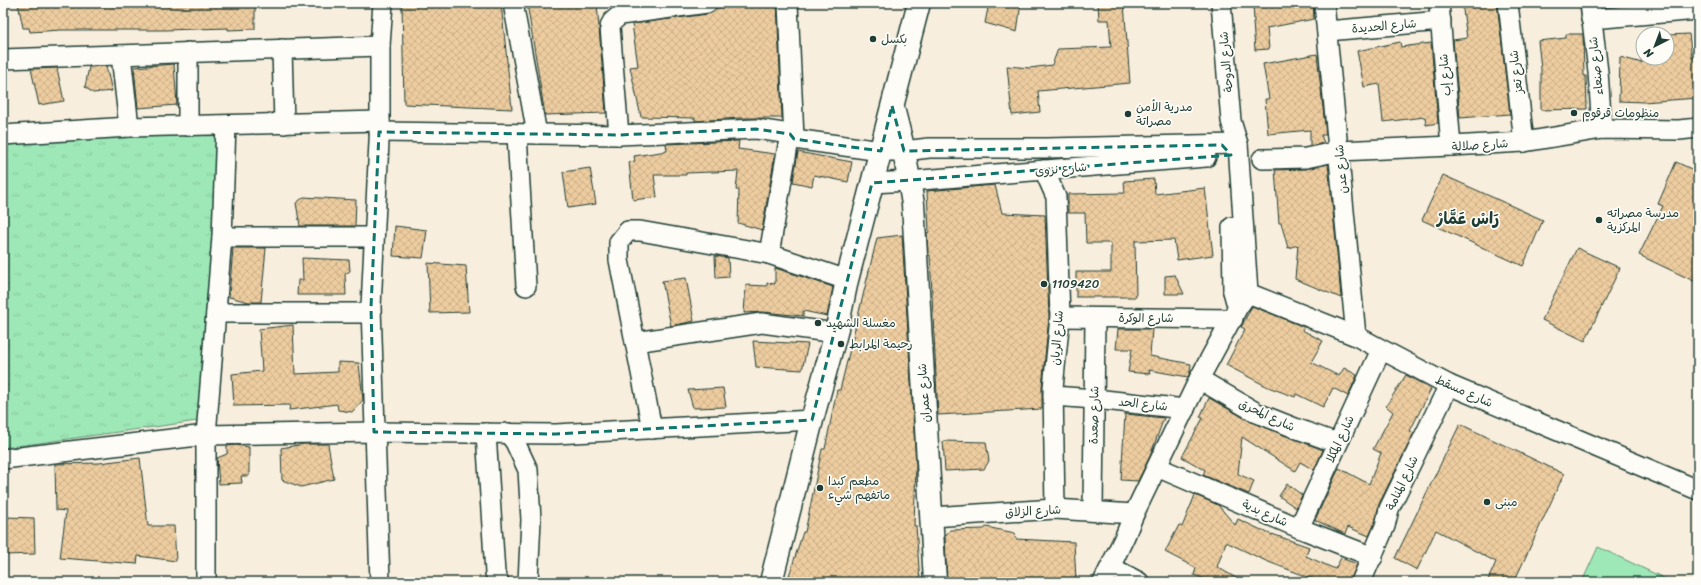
<svg xmlns="http://www.w3.org/2000/svg" width="1701" height="585" font-family="Sriracha,'Playpen Sans Arabic',sans-serif">
<defs>
<pattern id="park-tufts" width="24" height="20" patternUnits="userSpaceOnUse"><rect width="24" height="20" fill="#9ee8b7"/><path d="M3 7l-1-3M5 7V3M7 7l1-3M15 17l-1-3M17 17v-4M19 17l1-3" fill="none" stroke="#88c89e"/></pattern>
<pattern id="building-cross-hatch" width="8" height="8" patternUnits="userSpaceOnUse"><rect width="8" height="8" fill="#edcc9f"/><path d="M0 0l8 8M0 8l8-8" fill="none" stroke="#cbb08a"/></pattern>
</defs>
<rect width="100%" height="100%" fill="#f8eedd"/>
<filter id="ink" filterUnits="userSpaceOnUse"><feTurbulence type="fractalNoise" baseFrequency=".025" numOctaves="2"/><feDisplacementMap in="SourceGraphic" scale="8" xChannelSelector="R" yChannelSelector="G"/><feConvolveMatrix kernelMatrix="1 2 1 2 8 2 1 2 1" color-interpolation-filters="sRGB"/></filter>
<g filter="url(#ink)">
<polygon fill="url(#park-tufts)" stroke="#5e9276" points="217,133 204,420 3,448 3,141"/>
<polygon fill="#9ee8b7" stroke="#5e9276" points="1598,547 1668,580 1667,582 1582,582"/>
<g fill="url(#building-cross-hatch)" stroke="#1f3d34">
<polygon points="18,3 103,3 103,6 165,5 165,3 255,3 255,29 228,30 228,28 165,30 61,30 30,32 29,28 23,28"/>
<polygon points="402,3 501,3 512,109 404,104"/>
<polygon points="527,3 597,3 606,113 545,115"/>
<polygon points="752,3 777,3 782,118 740,118 695,121 695,118 641,117 630,67 638,66 632,24 708,14 713,12 717,8"/>
<polygon points="989,3 1021,3 1017,32 985,23"/>
<polygon points="1098,3 1124,3 1130,83 1038,91 1040,112 1012,115 1007,66 1030,68 1052,65 1058,49 1111,47 1109,20 1099,20"/>
<polygon points="1253,3 1313,3 1314,19 1267,28 1269,49 1255,50 1253,22 1254,22"/>
<polygon points="1462,3 1497,3 1510,114 1460,118 1453,40 1467,38"/>
<polygon points="1566,34 1583,34 1584,76 1586,76 1587,109 1541,110 1541,69 1538,41 1566,38"/>
<polygon points="1689,34 1692,58 1698,58 1698,98 1643,102 1619,101 1620,57 1642,63 1640,42 1643,42 1643,58 1667,58 1667,35"/>
<polygon points="1400,42 1401,47 1431,43 1438,123 1426,125 1425,117 1383,122 1379,84 1364,87 1357,51"/>
<polygon points="1317,54 1326,135 1321,135 1324,143 1310,146 1310,130 1268,134 1265,99 1269,99 1263,64"/>
<polygon points="174,64 177,105 138,108 134,67"/>
<polygon points="106,66 112,91 93,93 85,87 89,67"/>
<polygon points="57,68 64,101 39,105 31,69"/>
<polygon points="739,141 738,149 775,154 762,230 738,223 739,190 736,190 738,171 686,173 686,175 654,175 657,197 633,200 629,162 635,161 634,156 667,151 666,144"/>
<polygon points="798,152 852,162 848,182 814,175 812,186 793,182"/>
<polygon points="1676,162 1698,172 1698,283 1639,255 1663,206 1658,204"/>
<polygon points="1328,164 1336,242 1341,298 1295,279 1298,245 1288,248 1281,223 1279,223 1275,170 1306,169"/>
<polygon points="590,168 596,204 568,208 563,172"/>
<polygon points="1443,175 1543,220 1523,266 1422,220"/>
<polygon points="1154,179 1155,194 1205,188 1213,255 1177,260 1174,240 1135,241 1136,297 1076,297 1076,272 1111,272 1111,243 1086,243 1085,213 1068,213 1068,194 1125,193 1124,181"/>
<polygon points="995,185 1002,213 1045,215 1049,317 1042,387 1042,409 938,415 930,255 928,255 927,233 929,232 927,191"/>
<polygon points="304,197 356,200 355,226 300,226 296,203"/>
<polygon points="395,226 427,230 423,258 393,256"/>
<polygon points="902,235 916,465 914,526 916,526 920,582 787,582 803,532 805,532 822,449 825,449 837,390 840,390 877,238"/>
<polygon points="233,248 266,248 261,302 249,302 229,297"/>
<polygon points="1577,248 1620,268 1585,341 1542,320"/>
<polygon points="715,256 728,258 729,277 716,278"/>
<polygon points="302,258 349,260 350,271 345,274 346,295 297,295 298,280 303,280"/>
<polygon points="428,263 466,266 469,312 430,313"/>
<polygon points="775,268 833,287 827,316 803,311 803,316 763,312 744,313 746,285 767,286 767,283 775,284"/>
<polygon points="1175,275 1184,294 1165,294 1165,276"/>
<polygon points="686,278 694,321 671,326 662,281"/>
<polygon points="1252,306 1304,327 1302,330 1323,341 1311,362 1339,376 1344,368 1357,375 1348,396 1333,388 1323,407 1296,394 1295,397 1268,387 1226,365 1245,329 1241,327"/>
<polygon points="293,325 295,374 338,372 338,362 359,363 363,400 352,412 338,410 337,404 289,410 290,405 234,406 232,374 262,371 259,329"/>
<polygon points="1118,329 1152,329 1150,356 1191,364 1190,372 1188,377 1149,370 1150,374 1128,372 1132,349 1116,349"/>
<polygon points="753,341 808,344 802,370 756,367"/>
<polygon points="1406,375 1431,389 1410,431 1414,433 1379,504 1375,523 1369,536 1348,527 1345,534 1315,520 1339,468 1369,484 1381,453 1373,449 1393,412 1386,406"/>
<polygon points="723,388 726,407 693,408 688,390"/>
<polygon points="1209,398 1253,423 1323,450 1314,470 1300,462 1295,471 1242,437 1238,474 1254,481 1249,494 1203,475 1205,470 1182,457 1203,418 1200,417"/>
<polygon points="1125,414 1164,418 1150,456 1138,481 1121,480"/>
<polygon points="1460,424 1564,474 1514,582 1487,582 1496,562 1436,530 1417,570 1395,558"/>
<polygon points="943,441 986,442 989,461 984,469 945,471"/>
<polygon points="304,444 328,444 334,479 301,487 282,480 281,448"/>
<polygon points="236,445 249,447 249,476 241,476 242,483 219,484 217,458 227,454 227,446"/>
<polygon points="140,458 148,526 174,526 176,561 138,556 137,564 60,558 66,511 56,510 55,464 99,463"/>
<polygon points="1287,484 1302,495 1296,508 1279,496"/>
<polygon points="1195,495 1218,505 1235,525 1238,519 1272,535 1272,534 1309,547 1306,556 1335,569 1341,558 1357,564 1350,582 1321,582 1266,561 1226,542 1217,567 1243,582 1214,582 1194,575 1196,568 1165,552 1179,525 1182,527"/>
<polygon points="5,517 34,518 35,554 5,555"/>
<polygon points="986,527 1015,533 1016,539 1074,542 1076,580 1018,580 1018,582 947,582 945,536 950,530 984,529"/>
</g>
<g fill="none" stroke-linecap="round" stroke-linejoin="round">
<g stroke="#1f3d34" stroke-width="22">
<g id="minor">
<polyline points="513,3 537,134"/>
<polyline points="788,3 794,139"/>
<polyline points="1324,3 1356,336"/>
<polyline points="1439,3 1451,146"/>
<polyline points="1508,3 1524,142"/>
<polyline points="1590,3 1598,72 1602,129"/>
<polyline points="1591,19 1698,10"/>
<polyline points="1327,31 1441,21"/>
<polyline points="282,49 284,124"/>
<polyline points="121,55 129,127"/>
<polyline points="3,59 380,46"/>
<polyline points="188,126 188,52"/>
<polyline points="379,132 619,135 756,129 790,134 794,139 881,151 904,151 929,148 1046,148 1238,144"/>
<polyline points="3,135 129,127 380,121"/>
<polyline points="517,135 526,286"/>
<polyline points="619,135 610,27 612,22 620,15 707,3"/>
<polyline points="1262,159 1306,158 1339,151 1451,146 1524,142 1602,129 1679,130 1698,128"/>
<polyline points="1044,170 1056,197 1060,317 1053,388 1055,509"/>
<polyline points="872,183 909,181 1206,157"/>
<polyline points="1232,227 1233,291 1236,302"/>
<polyline points="222,237 374,237"/>
<polyline points="769,254 790,134"/>
<polyline points="1233,291 1248,293 1356,336 1449,385 1698,490"/>
<polyline points="216,313 371,313"/>
<polyline points="1060,317 1233,319"/>
<polyline points="635,342 762,323 836,333"/>
<polyline points="1199,379 1257,413 1295,428 1337,443"/>
<polyline points="1053,396 1095,399 1185,409"/>
<polyline points="652,429 619,260 619,242 628,231 640,231 769,254 847,280"/>
<polyline points="486,433 495,573 499,582"/>
<polyline points="508,433 515,442 528,470 531,520 528,582"/>
<polyline points="3,459 206,435 374,432 556,434 812,420"/>
<polyline points="1157,467 1299,528 1373,557"/>
<polyline points="1093,511 1095,318"/>
<polyline points="932,517 1055,509 1134,514"/>
<polyline points="1299,528 1381,350"/>
<polyline points="1111,567 1139,582"/>
<polyline points="206,582 206,435 222,237 226,125"/>
<polyline points="380,582 371,307 380,121 380,46 383,3"/>
<polyline points="1103,582 1125,536 1134,514 1199,379 1238,307 1248,293 1238,144 1231,121 1221,3"/>
<polyline points="1361,582 1385,526 1389,509 1449,385"/>
</g>
</g>
<g stroke="#1f3d34" stroke-width="25">
<g id="secondary">
<polyline points="893,108 904,151 913,204 935,582"/>
<polyline points="771,582 812,420 836,333 847,280 919,3"/>
</g>
</g>
<use href="#minor" stroke="#fdfcf7" stroke-width="19"/>
<use href="#secondary" stroke="#fdfcf7" stroke-width="22"/>
</g>
</g>
<path fill="none" stroke="#0f766e" stroke-width="3" stroke-dasharray="8 5" stroke-linejoin="round" d="M892 106 904 151 1222 145 1231 155 872 183 812 420 556 434 374 432 371 307 379 132 619 135 756 129 790 134 794 139 881 151Z"/>
<g fill="#1f3d34" stroke="#fdfcf7" stroke-width="1.5">
<circle cx="873" cy="39" r="4"/>
<circle cx="1574" cy="113" r="4"/>
<circle cx="1128" cy="114" r="4"/>
<circle cx="1599" cy="220" r="4"/>
<circle cx="1044" cy="284" r="4"/>
<circle cx="818" cy="323" r="4"/>
<circle cx="841" cy="344" r="4"/>
<circle cx="820" cy="488" r="4"/>
<circle cx="1487" cy="502" r="4"/>
</g>
<g text-anchor="middle" stroke-width="3.5" stroke-linejoin="round" paint-order="stroke">
<g font-size="12" fill="#1f3d34" stroke="#fdfcf7">
<text transform="translate(1384 26) rotate(-5)" y="4">شارع الحديدة</text>
<text transform="translate(1226 62) rotate(-95)" y="4">شارع الدوحة</text>
<text transform="translate(1596 66) rotate(-96)" y="4">شارع صنعاء</text>
<text transform="translate(1516 72) rotate(-97)" y="4">شارع تعز</text>
<text transform="translate(1445 75) rotate(-95)" y="4">شارع إب</text>
<text transform="translate(1480 145) rotate(-4)" y="4">شارع صلالة</text>
<text transform="translate(1061 169) rotate(-5)" y="4">شارع نزوى</text>
<text transform="translate(1341 169) rotate(-95)" y="4">شارع عدن</text>
<text x="1146" y="322">شارع الوكرة</text>
<text transform="translate(1057 338) rotate(-86)" y="4">شارع الريان</text>
<text transform="translate(1464 391) rotate(24)" y="4">شارع مسقط</text>
<text transform="translate(924 393) rotate(-94)" y="4">شارع عمران</text>
<text transform="translate(1143 404) rotate(6)" y="4">شارع الحد</text>
<text transform="translate(1094 415) rotate(-89)" y="4">شارع صعدة</text>
<text transform="translate(1267 415) rotate(25)" y="4">شارع المحرق</text>
<text transform="translate(1340 439) rotate(-65)" y="4">شارع المكلا</text>
<text transform="translate(1402 483) rotate(-65)" y="4">شارع المنامة</text>
<text transform="translate(1033 511) rotate(-3)" y="4">شارع الزلاق</text>
<text transform="translate(1265 513) rotate(24)" y="4">شارع بدية</text>
</g>
<g font-size="12" fill="#1f3d34" stroke="#fdfcf7" text-anchor="start">
<text x="881" y="43">بكسل</text>
<text x="1136" y="111">مدرية الأمن<tspan x="1136" dy="14">مصراتة</tspan></text>
<text x="1582" y="117">منظومات قرقوم</text>
<text x="1607" y="217">مدرسة مصراته<tspan x="1607" dy="14">المركزية</tspan></text>
<text x="1052" y="288">1109420</text>
<text x="826" y="327">مغسلة الشهيد</text>
<text x="849" y="348">رحيمة المرابط</text>
<text x="828" y="485">مطعم كبدا<tspan x="828" dy="14">ماتفهم شيء</tspan></text>
<text x="1495" y="506">مبنى</text>
</g>
<g font-size="16" font-weight="bold" fill="#1f3d34" stroke="#fdfcf7">
<text x="1468" y="224">رَاسْ عَمَّارْ</text>
</g>
</g>
<rect width="1701" height="585" fill="none" stroke="#fdfcf7" stroke-width="16"/>
<rect x="8" y="8" width="1685" height="569" fill="none" stroke="#1f3d34" stroke-width="1.5" filter="url(#ink)"/>
<g transform="translate(1655 46) rotate(222)"><circle r="19" fill="#fdfcf7" stroke="#a4b0a9"/>
<path d="M0-3L7 15L0 10L-7 15Z" fill="#1f3d34"/>
<text y="-6" font-size="11" font-weight="bold" text-anchor="middle" fill="#1f3d34">N</text>
</g>
</svg>
